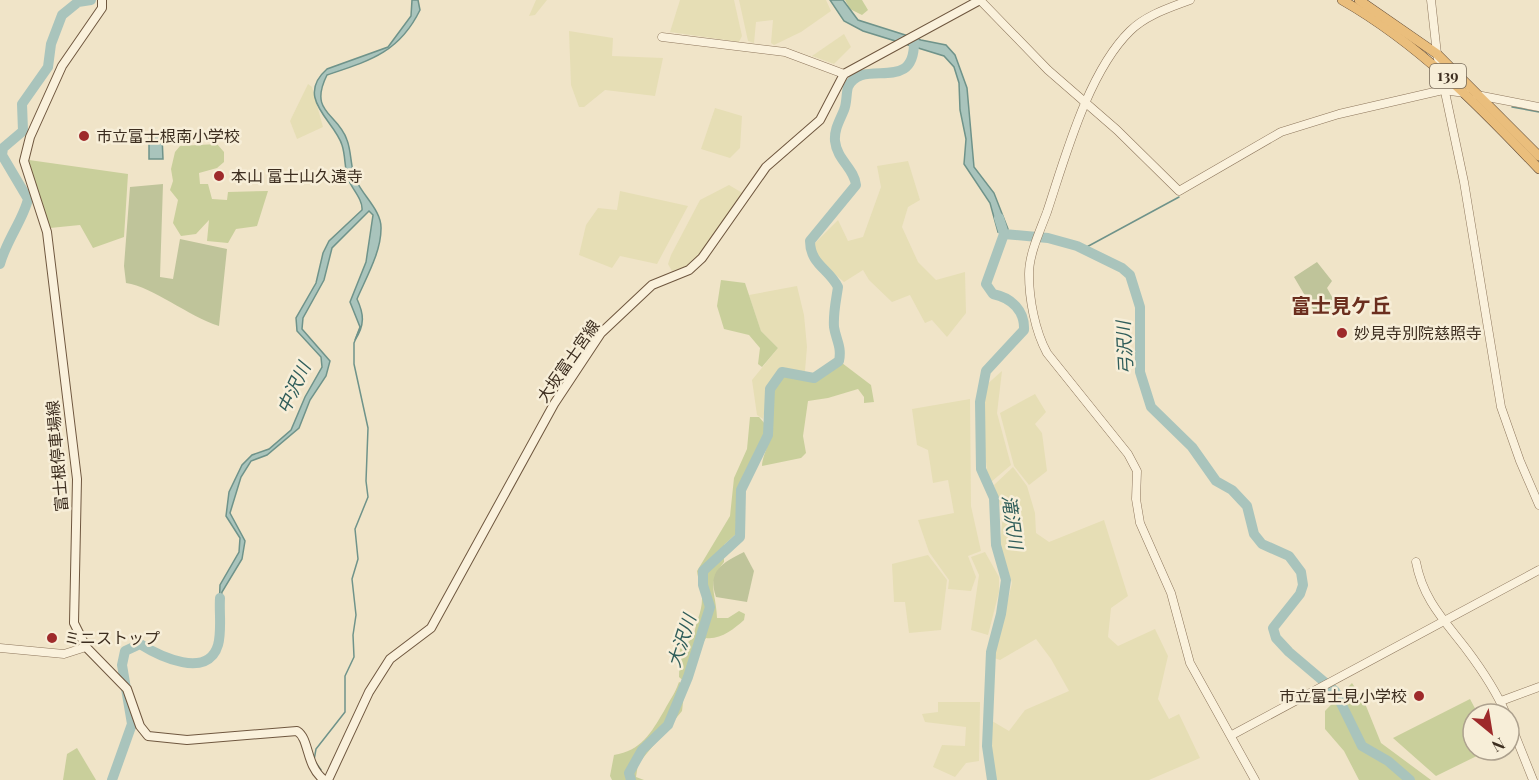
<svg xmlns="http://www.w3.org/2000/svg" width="1539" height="780" font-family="'Playfair Display','Noto Sans JP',serif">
<rect width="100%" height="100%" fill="#f0e4c8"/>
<g fill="#e6deb5">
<polygon points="536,0 547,0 535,15 529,16"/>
<polygon points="680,0 734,0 742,36 739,42 670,32"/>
<polygon points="739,0 826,0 831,11 801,32 774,45 771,43 773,20 756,22 754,43 748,41"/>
<polygon points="569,31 613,38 612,56 663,58 655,96 605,90 584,107 579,107 571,85"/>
<polygon points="844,34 851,47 834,64 812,56"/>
<polygon points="308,84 312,87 323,127 297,139 290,121"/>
<polygon points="715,108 742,116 740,148 730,158 701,149"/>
<polygon points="908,161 920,200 908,207 902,227 918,262 936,280 965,272 966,313 947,337 932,320 925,323 910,295 892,302 869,280 863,270 844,282 823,264 812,246 838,220 848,241 863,237 881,187 877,166"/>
<polygon points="729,185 744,194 693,264 672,271 668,264 671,255 700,200"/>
<polygon points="620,191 688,206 657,264 620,256 612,268 579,255 586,225 598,208 617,210"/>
<polygon points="797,286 804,315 807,347 805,371 781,370 770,381 763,419 757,415 752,380 778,348 761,331 749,295"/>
<polygon points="1002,371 997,413 1011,465 991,482 987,472 983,429 984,387"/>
<polygon points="1035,394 1046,412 1035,424 1042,433 1047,471 1029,485 1014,466 1000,413"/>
<polygon points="970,399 971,506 981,551 968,556 976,577 971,591 948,589 949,580 929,552 918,520 954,513 948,480 933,483 928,450 917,445 912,409"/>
<polygon points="1013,467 1027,486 1035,513 1036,533 1049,542 1104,520 1128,596 1111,608 1108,637 1118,646 1155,629 1168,656 1158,699 1169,719 1179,714 1200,758 1149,780 996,780 992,764 992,721 1009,731 1025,710 1069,691 1051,659 1036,639 1000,660 994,658 1012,583 1000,545 1003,514 994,485"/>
<polygon points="985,552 999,577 999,592 988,635 971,630 979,575 971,557"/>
<polygon points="928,555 947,580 941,630 909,633 905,602 894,602 892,564"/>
<polygon points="938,702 980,702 979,761 966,763 955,777 933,767 942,745 965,746 966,727 925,722 922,714 938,712"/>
</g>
<g fill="#c9cf9b">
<polygon points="845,0 862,0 868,10 862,15 850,9"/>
<polygon points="217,144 224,152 224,162 217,168 199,173 200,184 208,184 212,199 227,200 228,192 268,191 257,226 236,229 228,243 207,241 209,220 196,234 181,236 173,223 178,200 170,190 173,181 171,169 175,152 180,146"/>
<polygon points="29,160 128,174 124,237 93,248 80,225 50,228 31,175"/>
<polygon points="721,280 745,283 761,331 778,348 762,367 758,364 760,348 749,335 724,329 717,306"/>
<path d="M842 363 871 385 874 402 864 403V397L858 389 828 398 808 401 803 436 806 453 801 458 762 466C762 457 769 445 771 434 774 409 762 398 783 374L816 380Z"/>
<path d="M750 417H759L766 425 763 440 738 496 739 531 724 545V562C706 585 716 591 717 618H728L739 611 745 614 744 620C734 629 720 640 706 638L697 652 687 684 679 677 680 649 694 637C695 622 702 613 702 599 703 591 698 580 697 571L730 516 734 478 747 449Z"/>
<path d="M679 682 685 685 682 711 638 764 636 777 644 780H612L610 776 614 755C641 751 651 733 664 711 670 699 674 696 679 682Z"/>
<polygon points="1352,683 1364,701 1381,743 1431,780 1359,780 1344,751 1325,729 1325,711"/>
<polygon points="1470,699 1478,714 1473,714 1473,750 1489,750 1436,776 1393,738"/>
<polygon points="77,748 96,780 63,780 67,754"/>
</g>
<g fill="#bfc49a">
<path d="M163 184 160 277 173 279 180 239 227 249 219 326C188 316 153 287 126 283L124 266 130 187Z"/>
<polygon points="1317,262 1332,281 1327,288 1336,304 1317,316 1294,277"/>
<path d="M744 552 754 571 747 602 716 597C707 571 722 563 744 552Z"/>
</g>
<g fill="#a9c4bc" stroke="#6f938a" stroke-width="1.5">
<path d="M412 0H418L420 10C399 53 369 61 327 75 308 113 338 113 347 140 352 153 350 168 356 180 363 196 382 211 381 229 381 252 366 278 357 299 364 314 365 325 355 340L360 327 350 302 366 262 373 215 369 211 332 248 324 280 303 318 302 329 330 361 326 376 310 400 299 428 267 455 251 461 241 477 230 513 245 541 242 559 222 592 219 611 220 585 239 552 240 538 226 516 229 492 242 465 252 455 269 449 291 430 305 397 322 367 321 357 297 331 296 318 316 283 323 253 329 241 362 210C363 200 353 190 349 181 344 170 346 157 342 145 335 121 294 98 327 69L388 47 411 16Z"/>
<polygon points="830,0 843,0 858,20 921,40 946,45 955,55 967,88 974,167 994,193 1008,229 998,232 990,203 964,164 966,139 960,110 959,83 954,67 944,56 863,31 844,21"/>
<polygon points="162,136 163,159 149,159 149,137"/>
</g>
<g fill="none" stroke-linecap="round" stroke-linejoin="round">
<g stroke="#6f938a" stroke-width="1.5">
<polyline points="1512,107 1539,112"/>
<polyline points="1083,249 1179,197"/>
<polyline points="321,770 314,760 316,749 345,712 345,676 354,657 353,635 356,615 352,579 358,559 355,529 368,497 366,481 368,428 354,364 354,343 360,328"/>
</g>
<g stroke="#a9c4bc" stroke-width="10">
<polyline points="999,218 1004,234 1048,238 1077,246 1122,268 1130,275 1140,307 1140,372 1151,407 1192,447 1216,481 1232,490 1247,506 1254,534 1262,544 1289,556 1301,572 1303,585 1300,594 1273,628 1276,638 1289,652 1335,691 1362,746 1388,761 1410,780"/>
<path d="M0 264C6 241 24 218 28 199L2 155 3 148 23 131 22 104 48 67 51 44 62 15 78 2 91 0"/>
<path d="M112 780 132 724 122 665 125 651 140 644C159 656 208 680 218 645 222 631 219 613 220 598"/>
<path d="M631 780 629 773 642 750 668 725 688 677 710 607 703 585V571L740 537 741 490 768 435 770 389 782 372 814 378 839 361C842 347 836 340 834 327 833 313 836 301 838 287 829 269 810 264 810 241L856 185C854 168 837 160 835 141 834 129 840 120 844 110 847 103 846 94 848 87 862 56 915 96 914 41"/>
<path d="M992 780 987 746 991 652 1001 614 1006 580 996 545 994 498 981 469 980 402 986 371 1024 330C1025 311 1012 298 993 294L986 284 1004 234"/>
</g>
<g stroke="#8d765c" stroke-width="9">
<g id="tertiary">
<polyline points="980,0 1048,70 1117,130 1179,191 1281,132 1339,114 1443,90 1465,93"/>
<path d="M1190 0C1169 8 1146 15 1130 31 1088 72 1065 158 1047 212 1040 231 1029 254 1029 274 1029 299 1035 331 1047 353L1128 454 1137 471 1136 499 1140 523 1171 593 1190 663 1255 780"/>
<polyline points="1431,0 1437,54 1464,182 1501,407 1520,461 1539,505"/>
<polyline points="662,37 785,52 844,74"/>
<polyline points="1477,95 1539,107"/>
<path d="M1416 562C1423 600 1445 621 1467 650 1482 670 1496 691 1506 714"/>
<polyline points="0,648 64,654 86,647"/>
<polyline points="1501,701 1539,687"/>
<polyline points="1509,720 1533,780"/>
<polyline points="1232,735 1539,570"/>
</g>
</g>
<g stroke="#6f573f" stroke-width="10">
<g id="secondary">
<path d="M102 0V8L62 66 30 137 24 161 47 232 77 479 74 623 86 647 127 689 140 726 148 736 187 740 297 731C310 739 305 765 324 780"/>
<polyline points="328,780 369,692 390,659 431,628 554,404 601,333 652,285 689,270 702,258 766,167 820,120 844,74 980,0"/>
</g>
</g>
<g stroke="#5b4430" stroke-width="10">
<g id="trunk">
<path d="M1342 0C1419 44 1478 105 1539 169"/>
<polyline points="1359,0 1437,54 1539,156"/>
</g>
</g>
<use href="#tertiary" stroke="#faf1dc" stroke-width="8"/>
<use href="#secondary" stroke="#faf1dc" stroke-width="8"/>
<use href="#trunk" stroke="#eabe7c" stroke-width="9"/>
</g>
<g fill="#9e2a2b" stroke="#f7eed8" stroke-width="2">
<circle cx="84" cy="136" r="6"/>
<circle cx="219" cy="176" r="6"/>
<circle cx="1342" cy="333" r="6"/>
<circle cx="52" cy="638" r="6"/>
<circle cx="1419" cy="696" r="6"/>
</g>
<g text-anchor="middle" stroke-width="5" stroke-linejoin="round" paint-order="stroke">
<rect fill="#f7eed8" stroke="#756857" stroke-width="1.5" x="1430" y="64" width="36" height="24" rx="4.5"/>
<g font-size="15" font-weight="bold" fill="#3d2e20">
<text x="1448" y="81">139</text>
</g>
<g font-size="16" fill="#3d2e20" stroke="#f7eed8" text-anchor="start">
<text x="96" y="142">市立富士根南小学校</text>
<text x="231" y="182">本山 富士山久遠寺</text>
<text x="1354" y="339">妙見寺別院慈照寺</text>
<text x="64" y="644">ミニストップ</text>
<text x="1407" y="702" text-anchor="end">市立富士見小学校</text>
</g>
<g font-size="16" fill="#3d2e20" stroke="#f7eed8">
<text transform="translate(568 361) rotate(-55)" y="6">大坂富士宮線</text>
<text transform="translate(57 456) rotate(-95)" y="6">富士根停車場線</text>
</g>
<g font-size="18" font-style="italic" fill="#2f5d5a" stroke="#f7eed8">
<text transform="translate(1125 348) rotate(-93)" y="6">弓沢川</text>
<text transform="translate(294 388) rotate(-65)" y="6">中沢川</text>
<text transform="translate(1012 522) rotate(82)" y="6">滝沢川</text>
<text transform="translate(682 641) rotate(-72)" y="6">大沢川</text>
</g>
<g font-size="20" font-weight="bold" fill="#6b2e1e" stroke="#f7eed8">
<text x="1341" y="313">富士見ケ丘</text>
</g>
</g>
<g transform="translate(1491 732) rotate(150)"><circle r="28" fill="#f7eed8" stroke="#ada18e" stroke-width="1.5"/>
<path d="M0-4.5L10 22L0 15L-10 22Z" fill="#9e2a2b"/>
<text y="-9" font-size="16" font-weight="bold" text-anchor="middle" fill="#3d2e20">N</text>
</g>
</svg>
